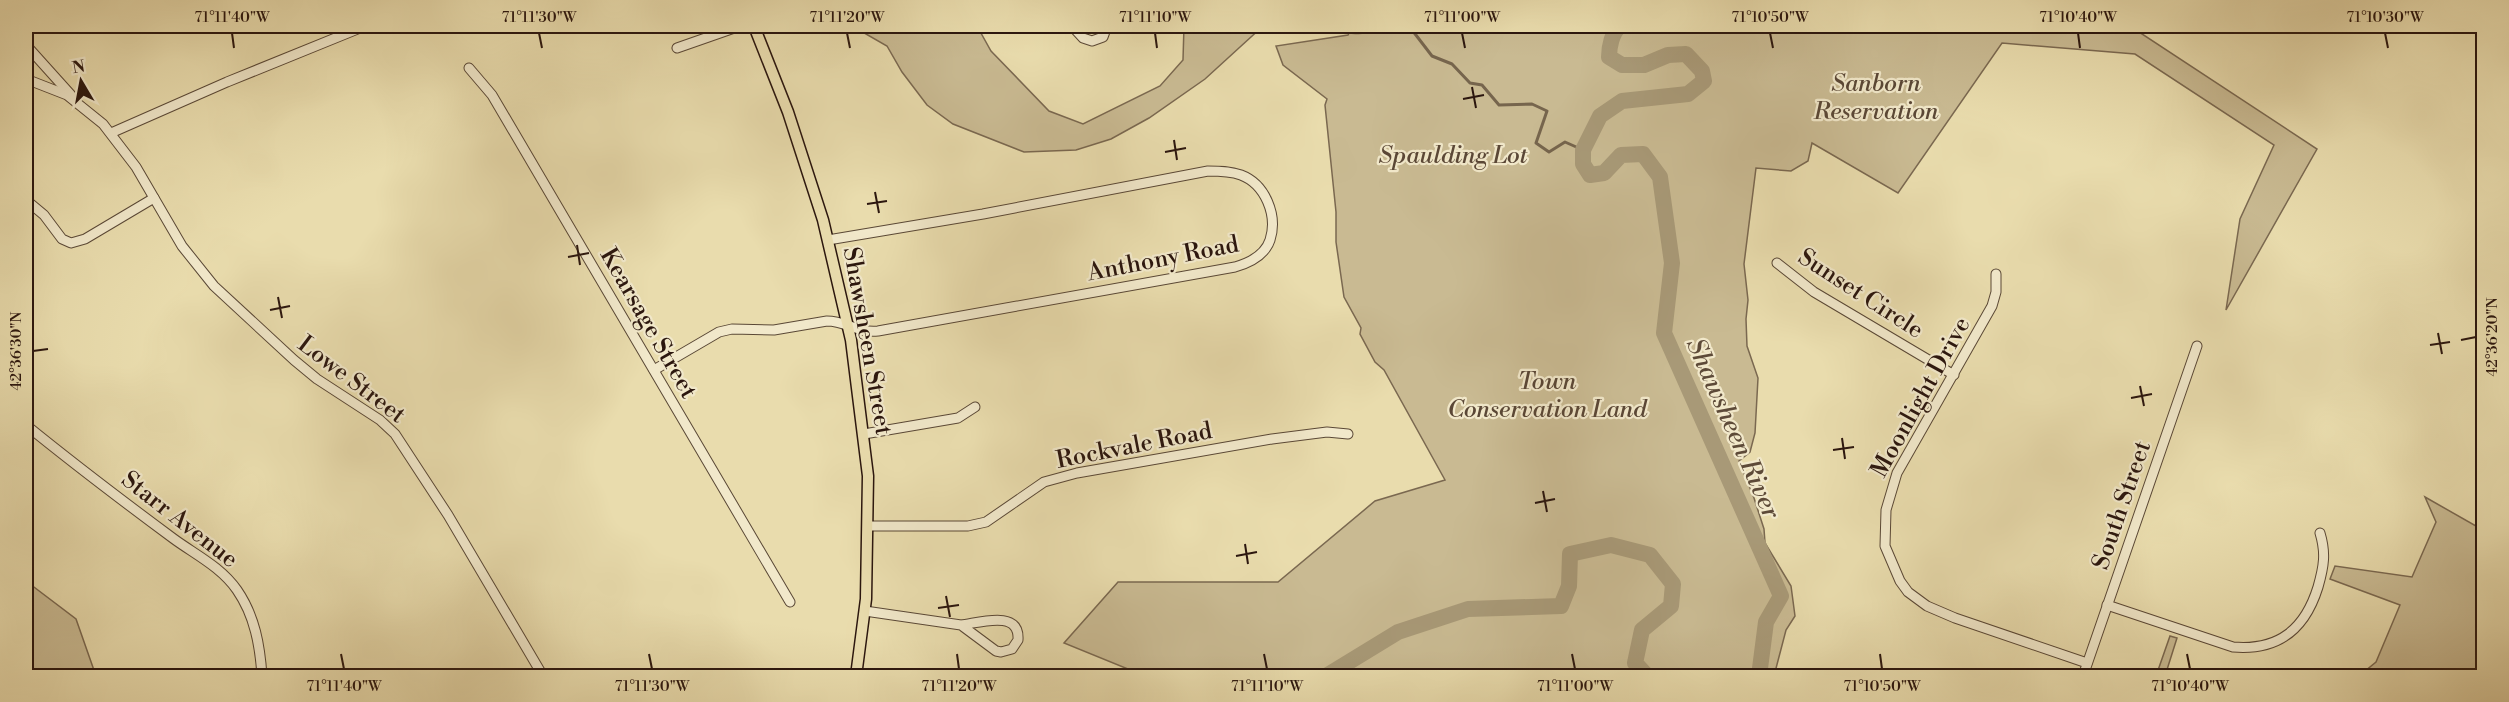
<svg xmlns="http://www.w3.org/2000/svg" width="2509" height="702" font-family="'Libre Bodoni',serif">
<rect width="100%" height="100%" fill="#e9dcad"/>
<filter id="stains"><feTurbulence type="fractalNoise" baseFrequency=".00333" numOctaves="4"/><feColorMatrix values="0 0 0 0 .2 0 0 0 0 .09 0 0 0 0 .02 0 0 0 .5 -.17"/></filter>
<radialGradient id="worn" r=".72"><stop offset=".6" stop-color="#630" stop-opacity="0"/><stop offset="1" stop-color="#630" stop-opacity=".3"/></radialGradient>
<g fill="#c9ba92" stroke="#7a6850" stroke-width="1.5">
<polygon points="852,26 977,26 991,51 1049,111 1083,124 1160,86 1183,60 1184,26 1263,26 1205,79 1149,118 1111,139 1076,150 1024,152 953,124 927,105 902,72 887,46"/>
<polygon points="1352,26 2130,26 2317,149 2226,310 2240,219 2274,145 2135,54 2002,43 1898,193 1812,143 1808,161 1791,171 1756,168 1744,264 1748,300 1746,319 1747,346 1758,378 1755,433 1750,452 1739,461 1754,498 1764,529 1765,543 1791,586 1795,616 1786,630 1774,676 1616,676 1615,673 1605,676 1145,676 1064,643 1118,582 1278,582 1375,501 1445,480 1384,370 1375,362 1360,334 1361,328 1344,297 1336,242 1336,212 1325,105 1327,99 1283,65 1276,46 1348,35"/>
<polygon points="2425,497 2483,530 2483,676 2359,676 2376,662 2400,605 2330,579 2335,566 2412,577 2436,522"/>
<polygon points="26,581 76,619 96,676 26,676"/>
<polygon points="2170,636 2177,638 2165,676 2156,676"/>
</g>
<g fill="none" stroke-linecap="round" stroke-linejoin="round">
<g stroke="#76654d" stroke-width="3">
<path d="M1328 26C1348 37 1369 33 1389 26"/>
<polyline points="1409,26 1432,56 1452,64 1470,83 1482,85 1499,105 1532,104 1547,111 1536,143 1549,152 1565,142 1583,150"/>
</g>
<g stroke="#a89977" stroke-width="16">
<path d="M1620 26C1612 32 1609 47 1609 57L1622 65H1644L1668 55 1686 54 1702 71 1704 81 1688 94 1622 101 1600 116 1583 150V164L1590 175 1604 173 1621 155 1643 154 1660 177 1672 263 1664 333 1781 596 1766 622 1759 676"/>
<polyline points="1326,676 1398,632 1468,609 1561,606 1569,586 1570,554 1611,545 1650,555 1673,584 1671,606 1642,630 1635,663 1647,676"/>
</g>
<g stroke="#5a4836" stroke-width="11">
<g id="minor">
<polyline points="1072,26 1083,38 1092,41 1103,37 1107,26"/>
<polyline points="26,45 71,95"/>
<polyline points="677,48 740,26"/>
<polyline points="469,68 492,95 790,602"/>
<polyline points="26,79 67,95 103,124 136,167 182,246 214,286 294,360 317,379 380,420 395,434 448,515 543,676"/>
<polyline points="111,133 227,82 365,26"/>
<polyline points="26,200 44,215 62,239 71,243 85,239 154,198"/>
<polyline points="1777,263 1814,292 1954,375"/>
<polyline points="1996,274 1996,292 1992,306 1897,473 1886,510 1885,546 1900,581 1908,592 1927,606 1955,618 2087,663"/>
<path d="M654 370 719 332 732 329 774 330 827 321C846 321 857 333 878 331L1235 267C1249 263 1265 255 1270 240 1278 215 1265 184 1241 175 1230 171 1219 171 1208 171L983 214 828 240"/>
<path d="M26 425C74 464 124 502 174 539 196 555 221 567 237 590 255 616 260 646 262 676"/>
<polyline points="864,434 958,418 975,407"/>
<polyline points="868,526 968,526 986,522 1044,482 1077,473 1272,439 1327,432 1348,434"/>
<path d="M2107 605 2233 647C2279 651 2305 629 2318 587 2324 566 2326 553 2320 533"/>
<path d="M865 611 961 625 996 651 1001 652 1012 649 1018 640C1020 609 979 623 961 625"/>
<polyline points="2083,676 2197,346"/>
</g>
</g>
<g stroke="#2b160e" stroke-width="13">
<polyline id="major" points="754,26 788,112 823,220 851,340 868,476 866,599 856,676"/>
</g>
<use href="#minor" stroke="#f1e8ca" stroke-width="9"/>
<use href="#major" stroke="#e9dcad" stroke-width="10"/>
</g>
<path fill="none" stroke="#2b160e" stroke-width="2" d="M232 33 234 48M539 33 542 48M847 33 850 48M1155 33 1157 48M1462 33 1465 48M1770 33 1773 48M2078 33 2080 48M2385 33 2388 48M1472 87 1476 108M1463 99 1484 95M1174 140 1177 160M1165 152 1186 148M875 192 879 213M867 204 887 201M577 245 580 265M568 257 589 253M278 297 282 318M270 310 290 306M2438 333 2442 354M2461 340 2476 337M2430 345 2450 342M33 351 48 349M2140 386 2144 406M2131 398 2152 394M1842 438 1845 459M1833 450 1854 447M1543 491 1547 512M1535 503 1555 499M1245 544 1248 564M1236 556 1257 552M946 596 950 617M938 608 959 605M341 654 344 669M649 654 652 669M957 654 959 669M1264 654 1267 669M1572 654 1575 669M1880 654 1882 669M2187 654 2190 669"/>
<g text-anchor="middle" stroke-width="4.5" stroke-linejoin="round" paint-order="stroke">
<g font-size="24" font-style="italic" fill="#5a4736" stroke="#f1e8ca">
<text x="1876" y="91">Sanborn<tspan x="1876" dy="28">Reservation</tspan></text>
<text x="1453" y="163">Spaulding Lot</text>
<text x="1547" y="389">Town<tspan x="1547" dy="28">Conservation Land</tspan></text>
</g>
<g font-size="24" fill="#2b160e" stroke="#f1e8ca">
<text transform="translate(1163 258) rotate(-11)" y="8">Anthony Road</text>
<text transform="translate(1861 293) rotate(33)" y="8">Sunset Circle</text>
<text transform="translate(649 323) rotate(60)" y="8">Kearsage Street</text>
<text transform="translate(868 341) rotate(80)" y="8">Shawsheen Street</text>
<text transform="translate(352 379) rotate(37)" y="8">Lowe Street</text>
<text transform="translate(1920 397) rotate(-61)" y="8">Moonlight Drive</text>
<text transform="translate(1134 445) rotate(-11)" y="8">Rockvale Road</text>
<text transform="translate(2121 505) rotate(-71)" y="8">South Street</text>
<text transform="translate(180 519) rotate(38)" y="8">Starr Avenue</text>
</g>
<g font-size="26" font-style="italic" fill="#5d4a38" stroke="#f1e8ca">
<text transform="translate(1734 428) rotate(66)" y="9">Shawsheen River</text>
</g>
</g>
<rect width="2509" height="702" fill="none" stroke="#e9dcad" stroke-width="66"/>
<g transform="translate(81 81) rotate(350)" stroke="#f1e8ca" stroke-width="4.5" paint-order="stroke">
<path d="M0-4.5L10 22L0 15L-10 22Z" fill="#2b160e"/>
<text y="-9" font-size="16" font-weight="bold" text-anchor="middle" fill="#2b160e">N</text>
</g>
<rect x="33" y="33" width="2443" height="636" fill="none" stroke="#2b160e" stroke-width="2"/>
<g font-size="15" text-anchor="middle" fill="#2b160e">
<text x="232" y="22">71°11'40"W</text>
<text x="539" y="22">71°11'30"W</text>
<text x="847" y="22">71°11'20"W</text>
<text x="1155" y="22">71°11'10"W</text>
<text x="1462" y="22">71°11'00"W</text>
<text x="1770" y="22">71°10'50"W</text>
<text x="2078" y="22">71°10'40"W</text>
<text x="2385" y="22">71°10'30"W</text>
<text transform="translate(2492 337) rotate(-90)" y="5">42°36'20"N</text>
<text transform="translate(16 351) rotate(-90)" y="5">42°36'30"N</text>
<text x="344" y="691">71°11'40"W</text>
<text x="652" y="691">71°11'30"W</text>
<text x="959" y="691">71°11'20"W</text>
<text x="1267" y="691">71°11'10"W</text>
<text x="1575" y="691">71°11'00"W</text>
<text x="1882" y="691">71°10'50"W</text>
<text x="2190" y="691">71°10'40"W</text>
</g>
<rect width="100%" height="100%" filter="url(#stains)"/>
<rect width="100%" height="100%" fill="url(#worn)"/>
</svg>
